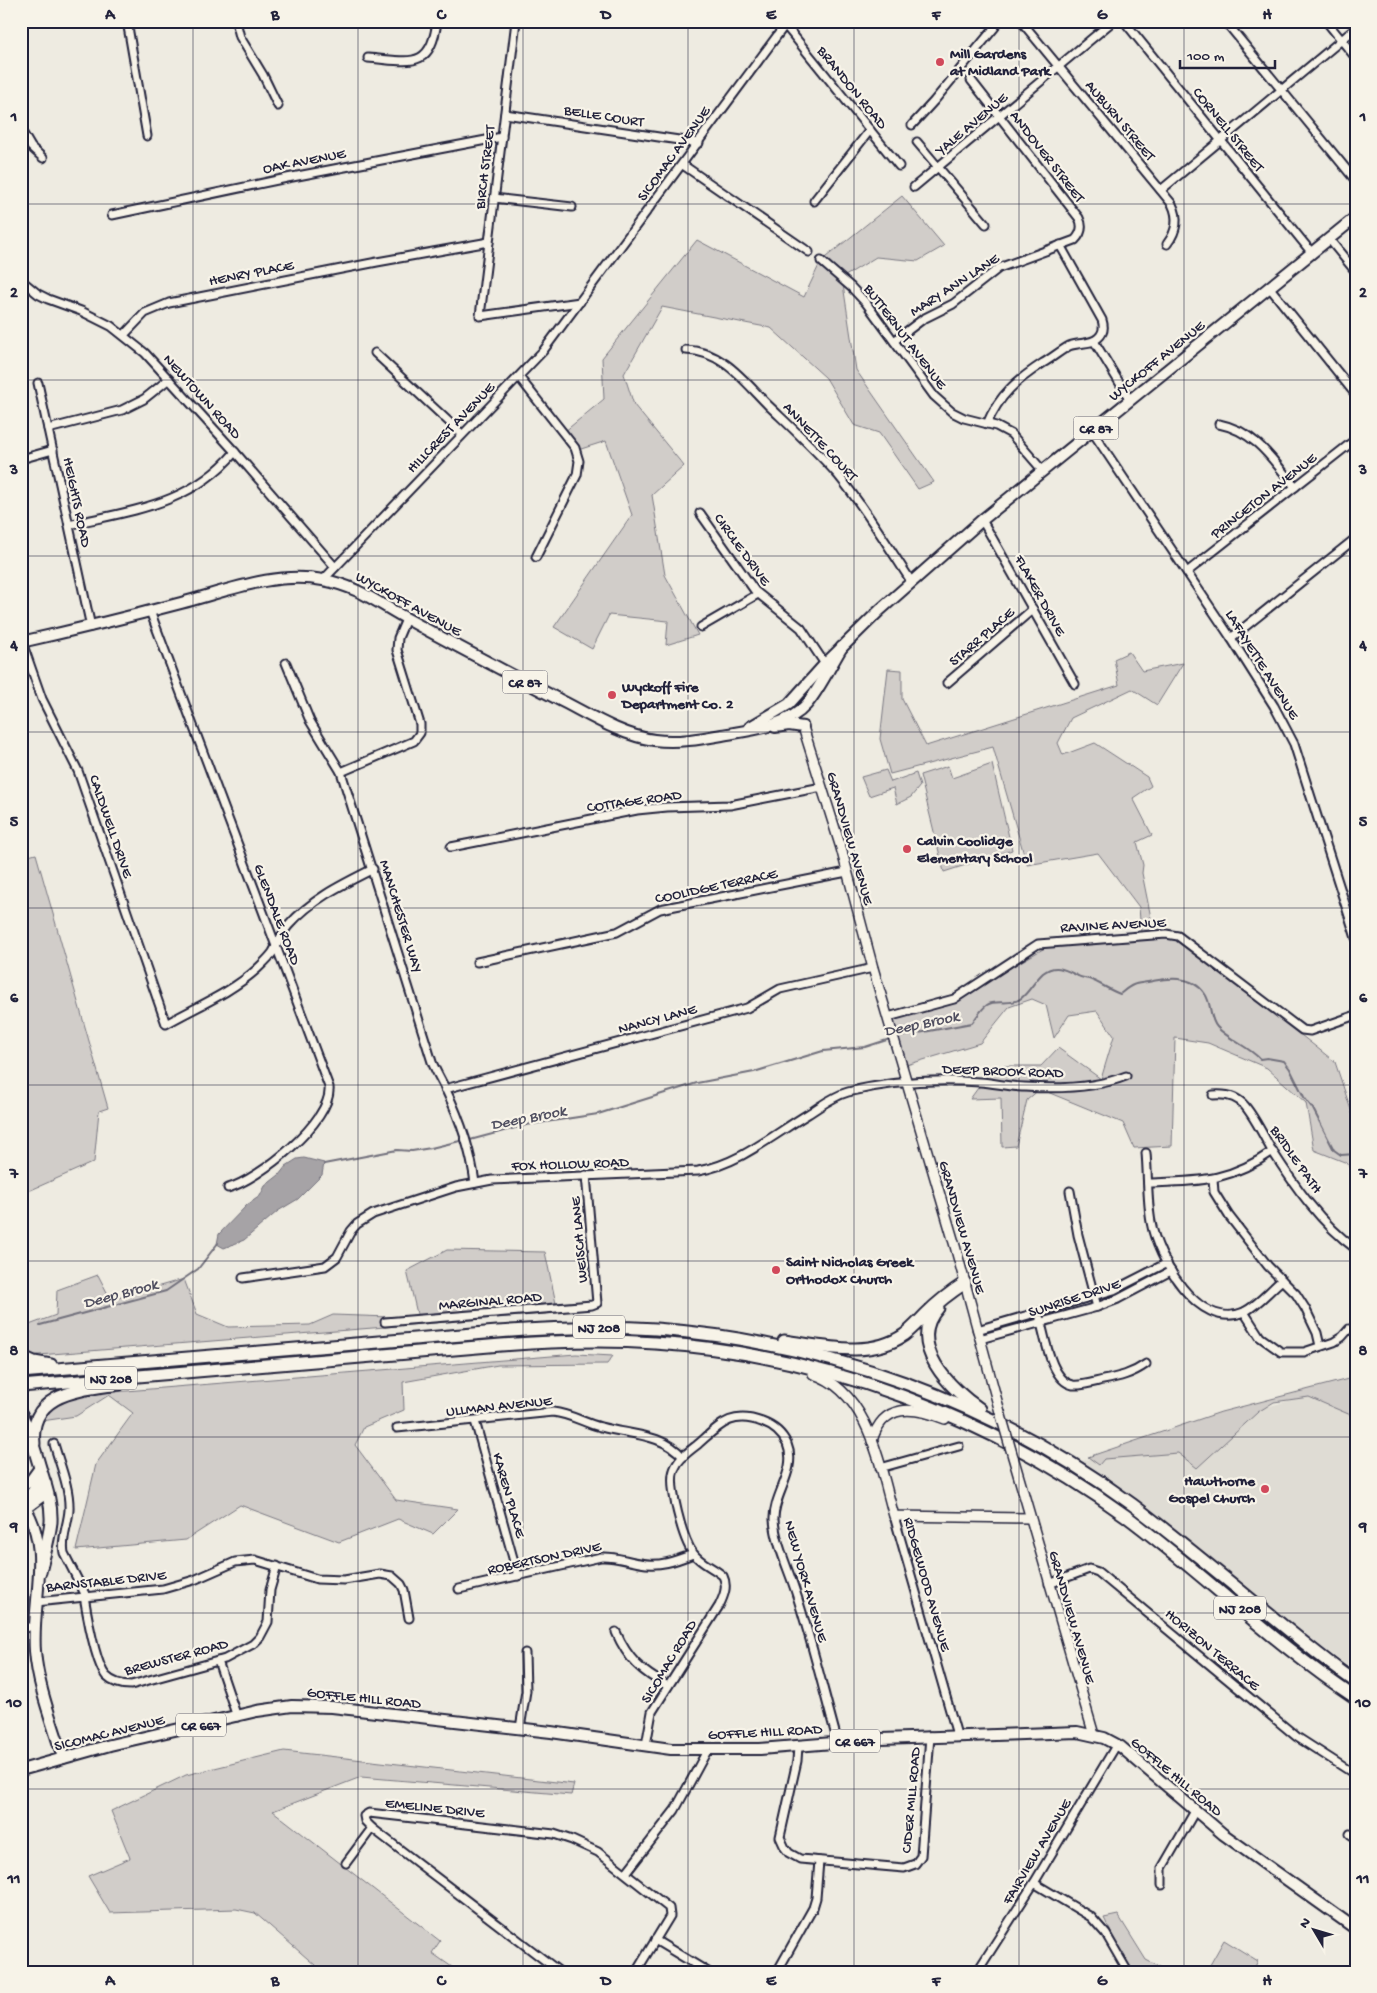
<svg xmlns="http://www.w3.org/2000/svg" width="1377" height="1993" font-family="'Gochi Hand',sans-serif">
<rect width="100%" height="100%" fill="#eeebe1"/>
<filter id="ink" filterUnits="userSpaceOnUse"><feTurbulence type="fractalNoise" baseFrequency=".02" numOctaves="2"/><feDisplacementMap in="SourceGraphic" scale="10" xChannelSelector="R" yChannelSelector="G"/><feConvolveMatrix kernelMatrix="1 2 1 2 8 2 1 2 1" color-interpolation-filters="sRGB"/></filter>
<g filter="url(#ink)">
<polygon fill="#dfdcd4" points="1356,1381 1356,1672 1310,1638 1157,1515 1082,1461"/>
<g fill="#d1cdc9" stroke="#7a7882">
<polygon points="902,196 944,246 918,261 876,257 842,278 856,370 934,482 918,489 879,433 854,425 826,378 771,328 662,307 624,374 634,405 684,466 652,495 665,575 698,635 666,645 668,621 609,615 592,649 554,627 632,515 606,441 578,450 564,432 604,399 602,358 697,240 804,297 821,261"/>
<polygon points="1129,652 1142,671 1183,663 1157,705 1132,689 1071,718 1058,743 1063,755 1095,743 1147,777 1151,786 1133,798 1152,835 1137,842 1143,865 1142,873 1154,933 1181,940 1335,1062 1353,1116 1356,1119 1356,1175 1347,1163 1314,1150 1306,1103 1267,1068 1208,1043 1175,1038 1172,1146 1134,1148 1123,1123 1040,1089 1027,1100 1016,1146 1002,1147 1001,1098 970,1099 994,1066 1041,1066 1058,1048 1101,1079 1114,1036 1097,1011 1069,1015 1054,1038 1046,1005 1032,999 1009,1007 980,1043 903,1066 890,1019 961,996 1057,941 1141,934 1139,907 1098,853 1027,865 993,747 890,774 880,739 888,669 902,670 902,699 926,746 1119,685 1114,659"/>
<polygon points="992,764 1012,850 944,872 920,775 948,766 952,778"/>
<polygon points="886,770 891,782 916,773 920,786 911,797 897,804 893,788 869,796 861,777"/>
<polygon points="36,854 108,1108 99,1111 94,1162 22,1194 21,858"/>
<polygon points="447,1250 545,1252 558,1313 27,1356 21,1348 21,1328 56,1315 57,1290 98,1275 111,1300 184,1279 197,1314 228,1327 310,1325 333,1315 418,1318 407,1271"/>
<polygon points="576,1354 613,1356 607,1364 498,1365 403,1382 404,1410 364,1427 355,1445 396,1500 458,1509 433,1534 398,1519 339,1542 240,1505 186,1540 76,1550 96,1464 133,1413 109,1395 76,1416 35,1422 53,1397"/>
<polygon points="1356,1377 1356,1425 1353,1416 1309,1397 1274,1402 1258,1412 1197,1468 1178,1453 1104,1459 1099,1465 1088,1457 1221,1412"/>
<polygon points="284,1751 574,1784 571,1795 361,1777 273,1811 440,1941 432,1953 459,1972 323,1972 255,1913 236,1909 110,1913 88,1876 130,1858 111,1811 186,1775"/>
<polygon points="1118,1915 1146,1960 1170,1972 1130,1972 1104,1918"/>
<polygon points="1224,1940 1258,1961 1252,1972 1206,1972"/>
</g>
<polygon fill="#a6a3a6" stroke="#716f7b" points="304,1158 324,1163 322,1175 298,1199 278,1211 244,1240 224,1248 217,1244 219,1234 247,1205 260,1196 265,1186 279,1175 286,1166 297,1159"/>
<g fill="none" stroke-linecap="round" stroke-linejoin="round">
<g stroke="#716f7b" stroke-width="2">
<path d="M897 1037 972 1023C976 1018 981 1009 987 1005 996 999 1010 1006 1020 999 1028 994 1035 980 1043 973 1056 963 1066 970 1078 976 1081 978 1086 978 1089 979 1100 983 1109 990 1120 994 1124 991 1128 987 1133 985 1137 983 1143 983 1148 982 1167 978 1192 974 1205 994 1212 1004 1209 1018 1217 1027 1229 1040 1248 1046 1260 1059L1267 1058 1284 1061 1290 1069 1304 1097 1313 1109 1334 1150 1341 1155 1356 1154"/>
<polyline points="470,1140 526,1125 598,1114 697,1083 754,1072 823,1051 865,1047 890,1039"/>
<polyline points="324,1164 397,1150 412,1151 431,1148 460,1141"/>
<polyline points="40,1325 166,1291 198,1269 218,1243"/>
</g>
<g stroke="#22223b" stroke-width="11">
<g id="minor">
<polyline points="127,21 147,136"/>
<polyline points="236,21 240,37 263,75 278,106"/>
<polyline points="516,21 480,316 580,302"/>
<path d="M1021 21 1172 204C1179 218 1177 231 1167 244"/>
<polyline points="1124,21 1312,253"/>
<polyline points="1225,21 1356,181"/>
<polyline points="1326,21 1356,58"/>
<polyline points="785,25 899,166"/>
<path d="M368 58C409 61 431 71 437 21"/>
<polyline points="505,114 699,143"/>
<polyline points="912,125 934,101 995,27 991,21"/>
<polyline points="21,130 31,147 43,158"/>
<polyline points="917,142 986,224"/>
<polyline points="683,165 809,252"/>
<polyline points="914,187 1113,21"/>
<polyline points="1161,190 1356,28"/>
<polyline points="494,198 572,207"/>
<polyline points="814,201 870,130"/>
<polyline points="112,215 287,178 502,137"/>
<polyline points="1329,239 1356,272"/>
<polyline points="821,261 851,287 866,303 934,396 952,412 964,418 996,426 1011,434 1043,471"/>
<polyline points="21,280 38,294 48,299 81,311 111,326 145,353 235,452 335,567"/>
<polyline points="1270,288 1356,395"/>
<polyline points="124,335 145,313 169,303 377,262 489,242"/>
<path d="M894 341 923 319 953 304 999 268 1075 240C1082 233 1083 226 1079 218L971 80"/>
<polyline points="1094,341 1130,400"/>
<path d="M686 350C723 351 744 381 768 405 792 428 816 450 838 475 865 508 888 546 911 581"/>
<polyline points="375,353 462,434"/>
<polyline points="519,377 575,448 579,461 577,475 536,557"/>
<polyline points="38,383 91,627"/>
<path d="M987 424C999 395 1017 380 1043 363 1052 358 1060 351 1069 346 1078 342 1091 345 1098 338 1104 333 1104 326 1102 320L1060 245"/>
<path d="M1219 424C1255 431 1273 460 1295 487"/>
<polyline points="48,429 122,410 144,399 169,379"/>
<polyline points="1092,431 1231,638 1274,706 1294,744 1356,938"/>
<polyline points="21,459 53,450"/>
<polyline points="700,513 755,591 801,628 825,664"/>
<polyline points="982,520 1075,684"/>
<path d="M69 525C133 510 190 505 235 452"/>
<polyline points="1187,572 1356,439"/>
<polyline points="323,580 543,351 788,21"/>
<path d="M150 611 329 1087C333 1121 258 1180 228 1188"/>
<polyline points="701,627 758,594"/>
<polyline points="1231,638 1356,538"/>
<path d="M22 642 42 699 78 771 166 1024C196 1007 232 992 257 969 262 964 269 958 273 952 278 943 282 934 288 926 312 899 341 885 373 869"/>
<path d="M286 663 310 721 341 772 432 1062C436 1072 441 1080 446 1090 460 1119 471 1151 475 1183"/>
<polyline points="947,683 1033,609"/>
<polyline points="341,772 414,741 420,733 420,724 397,650 398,638 406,619"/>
<polyline points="451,847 637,810 667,807 730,805 822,787"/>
<polyline points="477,962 617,932 660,909 847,872"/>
<polyline points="888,1017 954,999 1038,944 1166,934 1178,936 1302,1030 1310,1031 1356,1015"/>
<polyline points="445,1089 747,1008 780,989 873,968"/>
<path d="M1213 1095C1225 1094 1237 1096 1245 1106 1255 1118 1263 1135 1271 1149 1294 1185 1321 1224 1356 1249"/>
<path d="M1146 1153C1148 1176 1147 1200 1151 1222 1157 1257 1198 1332 1244 1312 1258 1305 1270 1290 1282 1280"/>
<polyline points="1213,1179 1214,1192 1229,1216 1268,1266 1296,1294 1305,1308 1317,1333 1320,1346"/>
<path d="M1148 1183C1199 1181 1229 1182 1273 1151"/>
<polyline points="1070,1191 1078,1235 1097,1307"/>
<path d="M243 1278 325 1266 337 1257 351 1231 357 1224 373 1214 456 1187 492 1180 698 1171C739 1164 773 1135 808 1114 821 1106 833 1096 848 1092 891 1081 935 1079 980 1082 995 1083 1010 1087 1025 1087 1057 1089 1096 1088 1126 1076"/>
<polyline points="1244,1312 1260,1337 1281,1352 1304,1352 1334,1342 1342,1337 1349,1329"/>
<path d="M1040 1319C1045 1337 1051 1381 1073 1385 1082 1386 1094 1382 1103 1380 1119 1377 1132 1374 1146 1364"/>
<polyline points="385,1322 592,1305 597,1303 586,1175"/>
<polyline points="977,1330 1114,1290 1167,1263"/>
<polyline points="980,1339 1097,1307 1118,1299 1171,1271"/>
<polyline points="475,1421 518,1576"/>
<path d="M397 1428 553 1412C571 1414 584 1423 601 1427 629 1435 662 1433 683 1457"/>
<path d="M54 1444C60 1465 70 1488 69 1510 68 1525 61 1538 64 1553L86 1596"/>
<polyline points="880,1468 959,1446"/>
<polyline points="894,1516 957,1735"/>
<polyline points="1049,1584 1089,1569 1098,1572 1297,1737 1356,1775"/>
<path d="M459 1589 601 1557C615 1556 626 1561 640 1563 659 1567 675 1561 693 1554"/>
<path d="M84 1596C87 1614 95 1663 106 1676 113 1683 122 1685 131 1685L225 1659 253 1644 260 1637 268 1622 270 1590 277 1566"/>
<polyline points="36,1602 163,1589 194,1580 235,1562 255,1560 317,1579 344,1580 380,1574 392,1576 401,1584 404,1590 409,1618"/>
<polyline points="21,1629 33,1626"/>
<path d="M616 1632C628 1660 642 1672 668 1686"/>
<polyline points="218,1661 237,1717"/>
<polyline points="520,1728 526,1691 525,1653"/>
<path d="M646 1745 652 1712 719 1606C724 1596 728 1586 723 1576 713 1567 701 1564 693 1553 683 1540 668 1485 674 1470 678 1459 688 1452 697 1445 719 1426 731 1410 762 1422 773 1426 782 1433 787 1444 798 1470 773 1494 774 1520 776 1545 789 1570 796 1593 812 1642 824 1693 838 1743"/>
<polyline points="798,1746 797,1761 780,1837 785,1848 789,1853 800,1859 904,1868 915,1864 921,1856 930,1736"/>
<polyline points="1350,1834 1356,1838"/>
<polyline points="346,1863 372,1828"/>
<polyline points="626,1873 675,1810 708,1749"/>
<polyline points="1034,1883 1091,1917 1106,1934 1128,1972"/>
<polyline points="1162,1885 1162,1868 1195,1811"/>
<polyline points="655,1940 708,1972"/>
<polyline points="560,1972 372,1828 365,1821 364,1816 369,1813 554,1834 572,1840 598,1852 669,1908 670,1916 636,1972"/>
<polyline points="777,1972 813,1908 816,1898 819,1861"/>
<polyline points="977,1972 1034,1883 1117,1744"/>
</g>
</g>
<g stroke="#22223b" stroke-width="12">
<g id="tertiary">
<polyline points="803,727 841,848 873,968 955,1246 1000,1412"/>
<path d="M813 1374C869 1391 880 1467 894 1516L1030 1518"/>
<path d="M872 1441C883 1402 914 1407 945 1419"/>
<polyline points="1013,1457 1094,1735"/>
</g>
</g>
<g stroke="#22223b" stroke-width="14">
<path id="secondary" d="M22 1503C54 1548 31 1601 35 1651 38 1688 53 1724 63 1758"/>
</g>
<g stroke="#22223b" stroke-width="14">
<g id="primary">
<path d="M21 642C75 630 128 617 181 603 227 591 275 571 323 580 358 586 379 604 409 620 458 647 508 673 558 699 588 714 620 735 654 740 677 743 700 739 722 735 749 730 787 727 806 705 818 692 832 663 842 647"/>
<polyline points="750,727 789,704 825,664 880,610 982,520 1356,217"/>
<polyline points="775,727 789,725 803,727"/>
<polyline points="21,1770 110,1745 257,1711 292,1706 332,1707 551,1732 671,1749 760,1749 881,1739 1077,1732 1104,1738 1121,1747 1223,1834 1356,1929"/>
</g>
</g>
<g stroke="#22223b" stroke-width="15">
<g id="trunk">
<path d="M938 1308C905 1344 951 1390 980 1409"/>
<path d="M784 1341C823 1346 869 1359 904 1335 912 1329 919 1321 926 1314 938 1302 951 1292 965 1283"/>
<polyline points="21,1356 34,1362 51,1365"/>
<path d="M21 1372 497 1332C550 1328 603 1326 656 1329 827 1342 995 1403 1133 1505 1182 1542 1228 1581 1276 1620 1302 1641 1328 1663 1356 1682"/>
<path d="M21 1386 501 1345C552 1341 604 1339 655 1343 825 1354 988 1416 1126 1516 1204 1574 1274 1644 1356 1698"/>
<path d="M21 1414C29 1429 33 1445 38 1461 44 1482 52 1500 51 1522 49 1539 44 1555 40 1572"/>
<path d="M34 1444C28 1392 81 1390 119 1384"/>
<polyline points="21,1485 31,1481 39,1470"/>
<path d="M21 1500C34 1495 40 1486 40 1472"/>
<polyline points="25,1508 41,1496 45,1483"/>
</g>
</g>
<use href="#minor" stroke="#f7f3e8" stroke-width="7"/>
<use href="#tertiary" stroke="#f7f3e8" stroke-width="9"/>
<use href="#secondary" stroke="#f7f3e8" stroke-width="10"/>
<use href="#primary" stroke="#f7f3e8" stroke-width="10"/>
<use href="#trunk" stroke="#f7f3e8" stroke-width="11"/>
<g stroke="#22223b" stroke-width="12" stroke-linecap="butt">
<polyline id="tertiary-bridge" points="1000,1412 1013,1457"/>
</g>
<use href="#tertiary-bridge" stroke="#f7f3e8" stroke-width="9"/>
</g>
</g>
<path fill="none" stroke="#22223b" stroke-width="1" stroke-opacity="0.55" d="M193 21V1972M358 21V1972M523 21V1972M688 21V1972M854 21V1972M1019 21V1972M1184 21V1972M21 204H1356M21 380H1356M21 556H1356M21 732H1356M21 908H1356M21 1085H1356M21 1261H1356M21 1437H1356M21 1613H1356M21 1789H1356"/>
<g fill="#d1495b" stroke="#f7f3e8" stroke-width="2">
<circle cx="940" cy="62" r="5"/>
<circle cx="612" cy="695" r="5"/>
<circle cx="907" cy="849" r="5"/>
<circle cx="776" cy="1270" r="5"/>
<circle cx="1265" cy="1489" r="5"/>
</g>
<g text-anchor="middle" stroke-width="4.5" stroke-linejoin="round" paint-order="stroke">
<g fill="#f7f3e8" stroke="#62616f" stroke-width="1">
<rect x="1073.5" y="416.5" width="45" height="23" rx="4"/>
<rect x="502.5" y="670.5" width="45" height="23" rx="4"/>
<rect x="573" y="1315.5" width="52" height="23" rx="4"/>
<rect x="85" y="1366.5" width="52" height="23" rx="4"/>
<rect x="1214" y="1596.5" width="52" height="23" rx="4"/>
<rect x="176" y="1713.5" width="50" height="23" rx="4"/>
<rect x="830" y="1729.5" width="50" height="23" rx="4"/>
</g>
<g font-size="14" font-weight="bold" fill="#22223b">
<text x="1096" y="433">CR 87</text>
<text x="525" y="687">CR 87</text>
<text x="599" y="1332">NJ 208</text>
<text x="111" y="1383">NJ 208</text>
<text x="1240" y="1613">NJ 208</text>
<text x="201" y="1730">CR 667</text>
<text x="855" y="1746">CR 667</text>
</g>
<g font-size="15" font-weight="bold" fill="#22223b" stroke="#f7f3e8" text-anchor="start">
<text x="950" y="58">Mill Gardens<tspan x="950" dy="17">at Midland Park</tspan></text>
<text x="622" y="691">Wyckoff Fire<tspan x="622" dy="17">Department Co. 2</tspan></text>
<text x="917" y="845">Calvin Coolidge<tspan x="917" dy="17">Elementary School</tspan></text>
<text x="786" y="1266">Saint Nicholas Greek<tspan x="786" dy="17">Orthodox Church</tspan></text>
<text x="1255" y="1485" text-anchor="end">Hawthorne<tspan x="1255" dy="17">Gospel Church</tspan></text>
</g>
<g font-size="15" fill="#22223b" stroke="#f7f3e8">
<text transform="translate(853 87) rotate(51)" y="5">BRANDON ROAD</text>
<text transform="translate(604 115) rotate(9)" y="5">BELLE COURT</text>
<text transform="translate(1121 120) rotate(50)" y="5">AUBURN STREET</text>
<text transform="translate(971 123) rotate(-40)" y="5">YALE AVENUE</text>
<text transform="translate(1229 129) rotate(51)" y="5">CORNELL STREET</text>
<text transform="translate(673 153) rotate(-54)" y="5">SICOMAC AVENUE</text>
<text transform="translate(1048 156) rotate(52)" y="5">ANDOVER STREET</text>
<text transform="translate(304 160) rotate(-11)" y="5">OAK AVENUE</text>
<text transform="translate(484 167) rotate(-83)" y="5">BIRCH STREET</text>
<text transform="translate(251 272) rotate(-11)" y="5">HENRY PLACE</text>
<text transform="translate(954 284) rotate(-33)" y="5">MARY ANN LANE</text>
<text transform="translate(906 336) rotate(53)" y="5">BUTTERNUT AVENUE</text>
<text transform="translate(1156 360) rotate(-39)" y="5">WYCKOFF AVENUE</text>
<text transform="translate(203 396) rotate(48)" y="5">NEWTOWN ROAD</text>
<text transform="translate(450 427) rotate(-46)" y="5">HILLCREST AVENUE</text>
<text transform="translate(821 441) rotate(47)" y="5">ANNETTE COURT</text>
<text transform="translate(1263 495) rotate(-38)" y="5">PRINCETON AVENUE</text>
<text transform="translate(78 502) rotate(78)" y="5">HEIGHTS ROAD</text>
<text transform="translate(743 549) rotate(54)" y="5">CIRCLE DRIVE</text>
<text transform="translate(1041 595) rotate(61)" y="5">FLAKER DRIVE</text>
<text transform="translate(409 603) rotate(29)" y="5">WYCKOFF AVENUE</text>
<text transform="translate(981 636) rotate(-41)" y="5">STARR PLACE</text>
<text transform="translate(1263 664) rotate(58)" y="5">LAFAYETTE AVENUE</text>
<text transform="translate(634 800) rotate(-8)" y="5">COTTAGE ROAD</text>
<text transform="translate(112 826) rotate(71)" y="5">CALDWELL DRIVE</text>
<text transform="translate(851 838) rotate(74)" y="5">GRANDVIEW AVENUE</text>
<text transform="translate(716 885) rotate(-12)" y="5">COOLIDGE TERRACE</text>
<text transform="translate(278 914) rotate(69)" y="5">GLENDALE ROAD</text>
<text transform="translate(402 916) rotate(73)" y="5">MANCHESTER WAY</text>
<text transform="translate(1113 924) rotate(-3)" y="5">RAVINE AVENUE</text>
<text transform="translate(657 1018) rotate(-15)" y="5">NANCY LANE</text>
<text transform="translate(1003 1070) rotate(2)" y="5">DEEP BROOK ROAD</text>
<text transform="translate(1297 1159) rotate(55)" y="5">BRIDLE PATH</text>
<text transform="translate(570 1163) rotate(-2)" y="5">FOX HOLLOW ROAD</text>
<text transform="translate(963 1227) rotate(74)" y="5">GRANDVIEW AVENUE</text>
<text transform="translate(578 1240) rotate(-95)" y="5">WEISCH LANE</text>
<text transform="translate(1074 1297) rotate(-18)" y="5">SUNRISE DRIVE</text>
<text transform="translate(490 1300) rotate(-5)" y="5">MARGINAL ROAD</text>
<text transform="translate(499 1405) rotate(-6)" y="5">ULLMAN AVENUE</text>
<text transform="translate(510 1495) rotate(74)" y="5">KAREN PLACE</text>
<text transform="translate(544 1557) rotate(-12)" y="5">ROBERTSON DRIVE</text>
<text transform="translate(106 1580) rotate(-6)" y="5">BARNSTABLE DRIVE</text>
<text transform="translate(807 1581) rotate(74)" y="5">NEW YORK AVENUE</text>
<text transform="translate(928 1584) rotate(74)" y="5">RIDGEWOOD AVENUE</text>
<text transform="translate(1073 1617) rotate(74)" y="5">GRANDVIEW AVENUE</text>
<text transform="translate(1213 1649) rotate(40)" y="5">HORIZON TERRACE</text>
<text transform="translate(176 1656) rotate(-15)" y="5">BREWSTER ROAD</text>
<text transform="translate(668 1661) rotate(-59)" y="5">SICOMAC ROAD</text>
<text transform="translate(364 1697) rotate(6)" y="5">GOFFLE HILL ROAD</text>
<text transform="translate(765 1731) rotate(-3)" y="5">GOFFLE HILL ROAD</text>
<text transform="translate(109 1732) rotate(-14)" y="5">SICOMAC AVENUE</text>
<text transform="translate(1177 1776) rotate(40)" y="5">GOFFLE HILL ROAD</text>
<text transform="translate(910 1800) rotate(-85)" y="5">CIDER MILL ROAD</text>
<text transform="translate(435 1807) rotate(6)" y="5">EMELINE DRIVE</text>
<text transform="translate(1036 1851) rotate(-59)" y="5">FAIRVIEW AVENUE</text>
</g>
<g font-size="16" font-style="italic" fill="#504f60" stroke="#f7f3e8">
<text transform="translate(921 1022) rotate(-12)" y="6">Deep Brook</text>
<text transform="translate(528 1116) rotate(-11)" y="6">Deep Brook</text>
<text transform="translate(120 1292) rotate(-15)" y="6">Deep Brook</text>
</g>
</g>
<rect width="1377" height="1993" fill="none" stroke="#f7f3e8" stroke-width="55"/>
<g transform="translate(1314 1930) rotate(308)" stroke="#f7f3e8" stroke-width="4" paint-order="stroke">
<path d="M0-4L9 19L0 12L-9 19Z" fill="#22223b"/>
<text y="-8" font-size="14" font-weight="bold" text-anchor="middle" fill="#22223b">N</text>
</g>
<path d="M1180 60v8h95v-8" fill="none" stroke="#22223b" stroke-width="2.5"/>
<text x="1187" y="60" font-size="15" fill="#22223b" stroke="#f7f3e8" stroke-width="4" paint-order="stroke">100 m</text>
<rect x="28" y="28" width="1322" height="1938" fill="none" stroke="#22223b" stroke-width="2"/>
<g font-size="16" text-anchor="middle" font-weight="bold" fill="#22223b">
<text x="110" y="19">A</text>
<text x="275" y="19">B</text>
<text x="441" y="19">C</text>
<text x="606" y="19">D</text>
<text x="771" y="19">E</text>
<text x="936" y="19">F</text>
<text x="1102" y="19">G</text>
<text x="1267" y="19">H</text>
<text x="14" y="121">1</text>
<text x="1363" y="121">1</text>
<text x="14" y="297">2</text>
<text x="1363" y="297">2</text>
<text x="14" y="474">3</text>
<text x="1363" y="474">3</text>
<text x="14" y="650">4</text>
<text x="1363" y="650">4</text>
<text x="14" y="826">5</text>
<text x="1363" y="826">5</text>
<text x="14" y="1002">6</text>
<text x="1363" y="1002">6</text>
<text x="14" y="1178">7</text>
<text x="1363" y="1178">7</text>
<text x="14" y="1355">8</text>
<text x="1363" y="1355">8</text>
<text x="14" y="1531">9</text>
<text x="1363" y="1531">9</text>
<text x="14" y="1707">10</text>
<text x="1363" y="1707">10</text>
<text x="14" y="1883">11</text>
<text x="1363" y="1883">11</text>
<text x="110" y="1985">A</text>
<text x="275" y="1985">B</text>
<text x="441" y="1985">C</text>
<text x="606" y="1985">D</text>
<text x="771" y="1985">E</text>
<text x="936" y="1985">F</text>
<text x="1102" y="1985">G</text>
<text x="1267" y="1985">H</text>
</g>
</svg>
